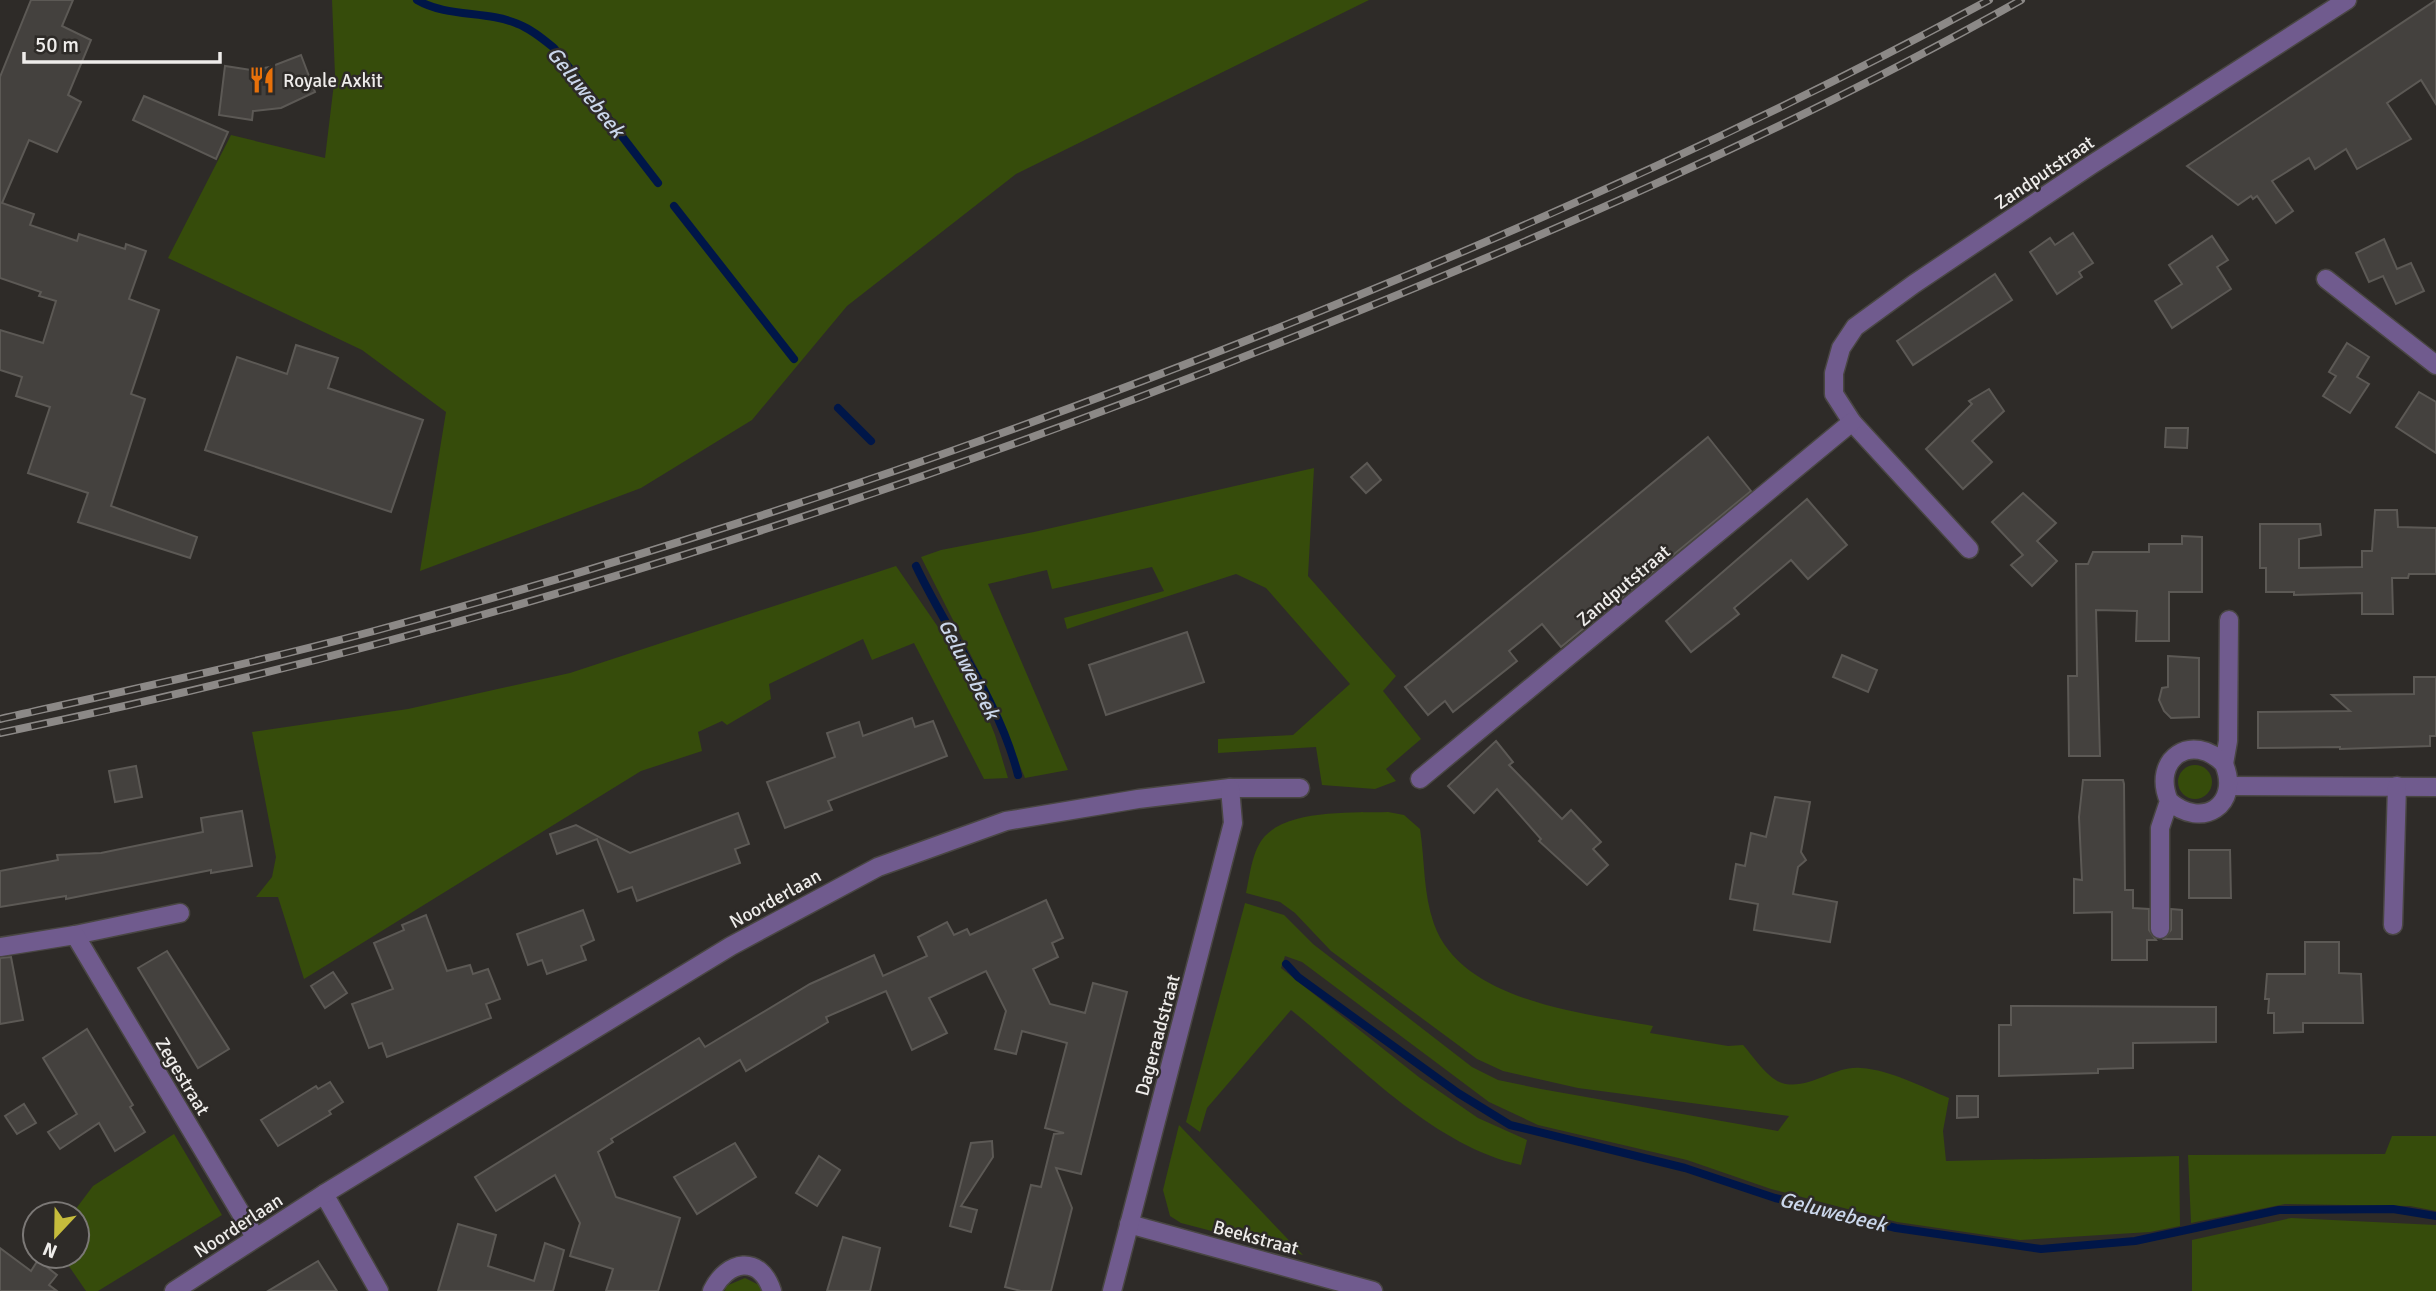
<svg xmlns="http://www.w3.org/2000/svg" width="2436" height="1291" font-family="Signika,sans-serif">
<rect width="100%" height="100%" fill="#2e2b28"/>
<g fill="#364c0b">
<polygon points="332,0 1369,0 1016,174 847,306 752,420 641,488 420,571 446,412 362,350 168,258 231,135 325,158 335,75"/>
<polygon points="1314,468 1308,576 1396,676 1383,691 1421,739 1386,769 1396,781 1375,789 1322,785 1316,747 1218,753 1218,739 1293,735 1350,684 1266,588 1236,574 1067,629 1064,618 1164,591 1152,567 1052,589 1047,570 988,584 1068,770 1025,778 989,691 921,557 941,550 1034,532"/>
<polygon points="896,566 971,675 995,735 1008,778 984,779 914,643 872,660 863,639 769,684 771,699 727,725 722,721 698,732 702,751 641,771 304,979 278,897 256,897 272,877 276,857 252,732 408,709 570,673"/>
<circle cx="2195" cy="782" r="17"/>
<path d="M1388 812 1404 815 1420 829C1425 861 1423 893 1434 924 1462 1002 1584 1013 1653 1026L1650 1033 1728 1046 1743 1045C1753 1056 1767 1078 1782 1083 1808 1091 1835 1065 1861 1068 1891 1070 1922 1087 1949 1098L1943 1131 1946 1161 2179 1156 2180 1226 2150 1232 2020 1240 1897 1222 1771 1189 1687 1160 1538 1125 1489 1102 1302 962 1285 956 1281 968 1420 1078 1478 1118 1527 1140 1521 1165C1433 1146 1360 1065 1291 1010L1207 1108 1200 1132 1186 1122 1245 903 1284 915 1313 944 1472 1067 1498 1080 1541 1089 1778 1131 1789 1116 1578 1088 1503 1071 1477 1059 1331 951 1295 913 1280 902 1246 893C1250 875 1252 850 1265 836 1290 809 1355 813 1388 812Z"/>
<polygon points="1179,1125 1303,1255 1181,1223 1170,1216 1163,1190"/>
<polygon points="174,1134 222,1215 98,1291 86,1291 62,1256 77,1256 77,1214 72,1214 93,1186"/>
<polygon points="2392,1136 2436,1136 2436,1211 2410,1206 2285,1204 2191,1223 2188,1155 2381,1154 2385,1154"/>
<polygon points="2291,1218 2436,1225 2436,1291 2192,1291 2192,1240"/>
<polygon points="745,1278 761,1286 761,1291 725,1291 726,1286"/>
</g>
<g fill="none" stroke-linecap="round" stroke-linejoin="round">
<g stroke="#001648" stroke-width="8">
<path d="M417 0C448 18 486 10 518 24 531 29 543 39 554 48L658 183"/>
<polyline points="674,206 794,359"/>
<polyline points="838,408 871,441"/>
<path d="M916 566C949 636 999 699 1018 775"/>
<polyline points="1286,964 1298,977 1458,1093 1510,1125 1685,1168 1775,1198 1896,1228 2041,1249 2135,1241 2279,1210 2393,1209 2436,1216"/>
</g>
</g>
<g fill="#44413e" stroke="#5c5955" stroke-width="2">
<polygon points="31,0 73,0 62,26 91,40 68,95 81,102 57,152 29,140 2,203 34,214 30,225 77,241 79,234 125,249 126,244 146,251 129,299 159,310 131,394 145,399 111,506 197,537 190,558 78,522 88,493 28,473 50,407 16,396 22,377 0,370 0,330 43,343 56,301 39,296 41,292 0,278 0,77"/>
<polygon points="2436,0 2436,104 2421,80 2387,103 2411,139 2357,169 2346,149 2315,169 2309,158 2272,181 2293,211 2276,223 2257,196 2253,199 2251,196 2238,205 2187,166"/>
<polygon points="301,55 315,92 281,108 253,111 252,120 219,115 225,66 251,70 270,67"/>
<polygon points="144,96 228,132 216,159 133,120"/>
<polygon points="2073,233 2093,263 2079,272 2082,277 2057,294 2030,252 2050,238 2055,245"/>
<polygon points="2212,236 2228,260 2217,267 2231,289 2172,328 2155,301 2182,284 2169,265"/>
<polygon points="2384,239 2397,269 2411,263 2424,291 2396,304 2383,276 2369,282 2356,253"/>
<polygon points="1995,274 2012,300 1913,365 1897,341"/>
<polygon points="2347,343 2369,357 2357,377 2369,384 2350,413 2323,396 2336,376 2329,372"/>
<polygon points="296,345 338,358 328,388 423,420 391,512 205,450 237,357 287,374"/>
<polygon points="1989,389 2004,411 1972,441 1992,462 1963,489 1926,449 1972,404 1969,401"/>
<polygon points="2419,392 2436,402 2436,453 2396,427"/>
<polygon points="2166,428 2188,428 2187,448 2165,447"/>
<polygon points="1708,437 1751,491 1561,647 1542,624 1509,651 1517,661 1453,712 1445,701 1428,715 1405,687"/>
<polygon points="1367,463 1381,480 1366,493 1351,477"/>
<polygon points="2023,493 2056,523 2037,541 2057,561 2032,586 2011,565 2023,555 1992,522"/>
<polygon points="1807,499 1847,545 1808,579 1791,560 1734,608 1739,614 1691,652 1666,621"/>
<polygon points="2375,510 2397,510 2398,527 2436,528 2436,574 2409,574 2408,578 2392,578 2393,614 2362,614 2362,593 2294,595 2294,592 2266,592 2266,568 2260,568 2260,524 2320,524 2321,535 2299,539 2299,568 2362,567 2362,551 2372,551"/>
<polygon points="2182,536 2202,537 2202,592 2169,592 2169,641 2136,641 2137,611 2096,610 2100,756 2069,756 2068,676 2077,676 2076,564 2088,564 2093,552 2149,552 2149,544 2182,544"/>
<polygon points="1187,632 1204,682 1106,715 1089,665"/>
<polygon points="1842,655 1877,670 1868,692 1833,677"/>
<polygon points="2168,656 2199,658 2199,717 2171,718 2164,711 2159,700 2162,688 2168,687"/>
<polygon points="2414,677 2436,677 2436,736 2430,736 2430,746 2340,749 2340,747 2258,748 2258,712 2350,711 2332,695 2414,694"/>
<polygon points="912,718 915,727 933,721 947,756 828,801 832,810 785,828 767,782 835,757 827,733 859,722 863,736"/>
<polygon points="1496,741 1513,762 1509,765 1562,819 1571,810 1601,842 1593,849 1608,865 1587,885 1539,841 1541,839 1497,789 1474,813 1448,786"/>
<polygon points="136,766 142,797 115,802 109,771"/>
<polygon points="2083,780 2123,780 2124,784 2125,890 2133,890 2133,908 2149,909 2149,930 2156,940 2147,940 2147,960 2112,960 2112,912 2074,913 2074,879 2082,880 2079,817"/>
<polygon points="1775,797 1810,802 1801,852 1806,860 1798,867 1793,894 1837,902 1830,942 1754,930 1758,904 1730,899 1736,864 1745,866 1751,833 1766,837"/>
<polygon points="242,811 252,866 211,873 211,870 66,899 66,896 0,907 0,871 58,860 57,855 101,853 203,832 201,818"/>
<polygon points="738,813 749,844 735,849 740,863 637,901 632,887 618,892 597,839 557,854 550,834 576,825 630,853"/>
<polygon points="2189,850 2230,850 2231,898 2189,898"/>
<polygon points="1046,900 1063,938 1052,943 1058,957 1033,969 1050,1004 1085,1013 1093,983 1127,992 1081,1174 1056,1168 1072,1208 1051,1291 1021,1291 1005,1287 1031,1185 1041,1187 1054,1134 1064,1133 1045,1128 1067,1043 1022,1031 1016,1054 995,1049 1006,1011 986,971 929,998 947,1033 912,1050 886,991 826,1017 828,1022 746,1071 740,1060 611,1139 613,1142 598,1152 616,1197 680,1218 658,1291 606,1291 613,1269 570,1256 580,1223 555,1175 496,1211 475,1177 699,1038 705,1047 810,984 874,955 883,976 927,956 918,937 947,922 954,935 967,929 970,935"/>
<polygon points="2171,909 2182,910 2182,939 2164,939 2171,930"/>
<polygon points="583,910 594,940 581,946 586,960 547,974 542,960 528,965 517,934"/>
<polygon points="426,915 447,971 470,965 473,974 488,969 500,999 486,1004 491,1018 387,1057 382,1043 369,1048 352,1004 393,989 374,943 404,930 402,925"/>
<polygon points="2305,942 2339,942 2339,973 2361,974 2363,1023 2303,1023 2303,1032 2274,1033 2274,1013 2268,1013 2269,999 2265,999 2267,974 2305,974"/>
<polygon points="167,951 229,1049 198,1068 138,968"/>
<polygon points="11,957 23,1020 0,1024 0,958"/>
<polygon points="333,972 347,993 325,1008 311,986"/>
<polygon points="2011,1006 2216,1007 2216,1042 2133,1043 2133,1068 2098,1069 2098,1073 1999,1076 1999,1025 2011,1025"/>
<polygon points="87,1029 133,1105 130,1107 145,1132 115,1151 99,1123 60,1149 48,1132 77,1114 43,1058"/>
<polygon points="330,1082 343,1102 329,1111 331,1114 278,1146 261,1120 316,1086 318,1089"/>
<polygon points="1957,1096 1978,1096 1978,1117 1957,1118"/>
<polygon points="24,1104 36,1123 17,1134 5,1116"/>
<polygon points="992,1141 993,1157 961,1206 977,1210 971,1232 950,1226 971,1143"/>
<polygon points="735,1143 756,1177 697,1214 674,1177"/>
<polygon points="819,1156 840,1170 817,1206 796,1193"/>
<polygon points="458,1224 496,1235 488,1266 534,1281 545,1243 564,1250 553,1291 438,1291"/>
<polygon points="843,1237 880,1248 870,1291 827,1291"/>
<polygon points="0,1248 31,1271 38,1260 57,1275 49,1285 57,1291 0,1291"/>
<polygon points="318,1261 337,1291 268,1291"/>
</g>
<g fill="none" stroke-linecap="round" stroke-linejoin="round">
<g stroke="#494643" stroke-width="21">
<g id="minor">
<polyline points="2326,279 2436,365"/>
<polyline points="1969,549 1852,422 1834,394 1834,373 1841,348 1855,327 1914,284 2091,165 2347,0"/>
<polyline points="2224,764 2228,741 2229,620"/>
<polyline points="1420,779 1852,422"/>
<polyline points="2229,786 2436,787"/>
<polyline points="2393,925 2397,786"/>
<path d="M2160 929V828L2169 801C2151 759 2192 731 2224 764 2241 805 2202 830 2169 801"/>
<polyline points="75,935 180,913"/>
<polyline points="0,947 75,935 255,1237"/>
<polyline points="324,1194 379,1291"/>
<polyline points="1129,1224 1373,1291"/>
<polyline points="174,1291 324,1194 731,946 878,867 1006,821 1138,799 1230,788 1300,788"/>
<path d="M712 1291C727 1260 760 1254 772 1291"/>
<polyline points="1112,1291 1233,823 1230,788"/>
</g>
</g>
<use href="#minor" stroke="#705b8e" stroke-width="18"/>
<g stroke="#8c8987" stroke-width="8">
<g id="rail">
<path d="M0 719C125 691 250 664 374 631 707 541 1033 429 1352 298 1569 209 1783 112 1989 0"/>
<path d="M0 733C447 641 881 503 1304 333 1548 235 1792 129 2021 0"/>
</g>
</g>
<use href="#rail" stroke="#2e2b28" stroke-width="5" stroke-dasharray="16" stroke-linecap="butt"/>
</g>
<defs>
<g id="restaurant-bare" transform="scale(2.1)"><path d="M-5-6h1v4h1v-4h1v4h1v-4h1v5L-1.5 .5V6h-2V.5L-5-1ZM5-6V6H3V1.5H1.5Q1.5-4 5-6Z" fill="#e8710a" stroke="#2e2b28" stroke-width="2.5" paint-order="stroke"/></g>
</defs>
<g fill-rule="evenodd">
<use href="#restaurant-bare" x="262" y="80"/>
</g>
<g text-anchor="middle" stroke-width="5" stroke-linejoin="round" paint-order="stroke">
<g font-size="19" fill="#eeecea" stroke="#2e2b28" text-anchor="start">
<text x="283" y="87">Royale Axkit</text>
</g>
<g font-size="19" fill="#eeecea" stroke="#2e2b28">
<text transform="translate(2044 172) rotate(-34)" y="7">Zandputstraat</text>
<text transform="translate(1623 585) rotate(-40)" y="7">Zandputstraat</text>
<text transform="translate(775 898) rotate(-29)" y="7">Noorderlaan</text>
<text transform="translate(1157 1035) rotate(-75)" y="7">Dageraadstraat</text>
<text transform="translate(183 1076) rotate(59)" y="7">Zegestraat</text>
<text transform="translate(238 1225) rotate(-33)" y="7">Noorderlaan</text>
<text transform="translate(1256 1237) rotate(15)" y="7">Beekstraat</text>
</g>
<g font-size="21" font-style="italic" fill="#cbd7eb" stroke="#2e2b28">
<text transform="translate(586 92) rotate(51)" y="7">Geluwebeek</text>
<text transform="translate(969 669) rotate(63)" y="7">Geluwebeek</text>
<text transform="translate(1833 1212) rotate(14)" y="7">Geluwebeek</text>
</g>
</g>
<g transform="translate(56 1235) rotate(202)"><circle r="33" fill="#2e2b28" stroke="#7b7876" stroke-width="2"/>
<path d="M0-5L12 26L0 18L-12 26Z" fill="#c6bc3c"/>
<text y="-10" font-size="19" font-weight="bold" text-anchor="middle" fill="#eeecea">N</text>
</g>
<path d="M24 52v10h196v-10" fill="none" stroke="#eeecea" stroke-width="3.5"/>
<text x="35" y="52" font-size="21" fill="#eeecea" stroke="#2e2b28" stroke-width="5" paint-order="stroke">50 m</text>
</svg>
